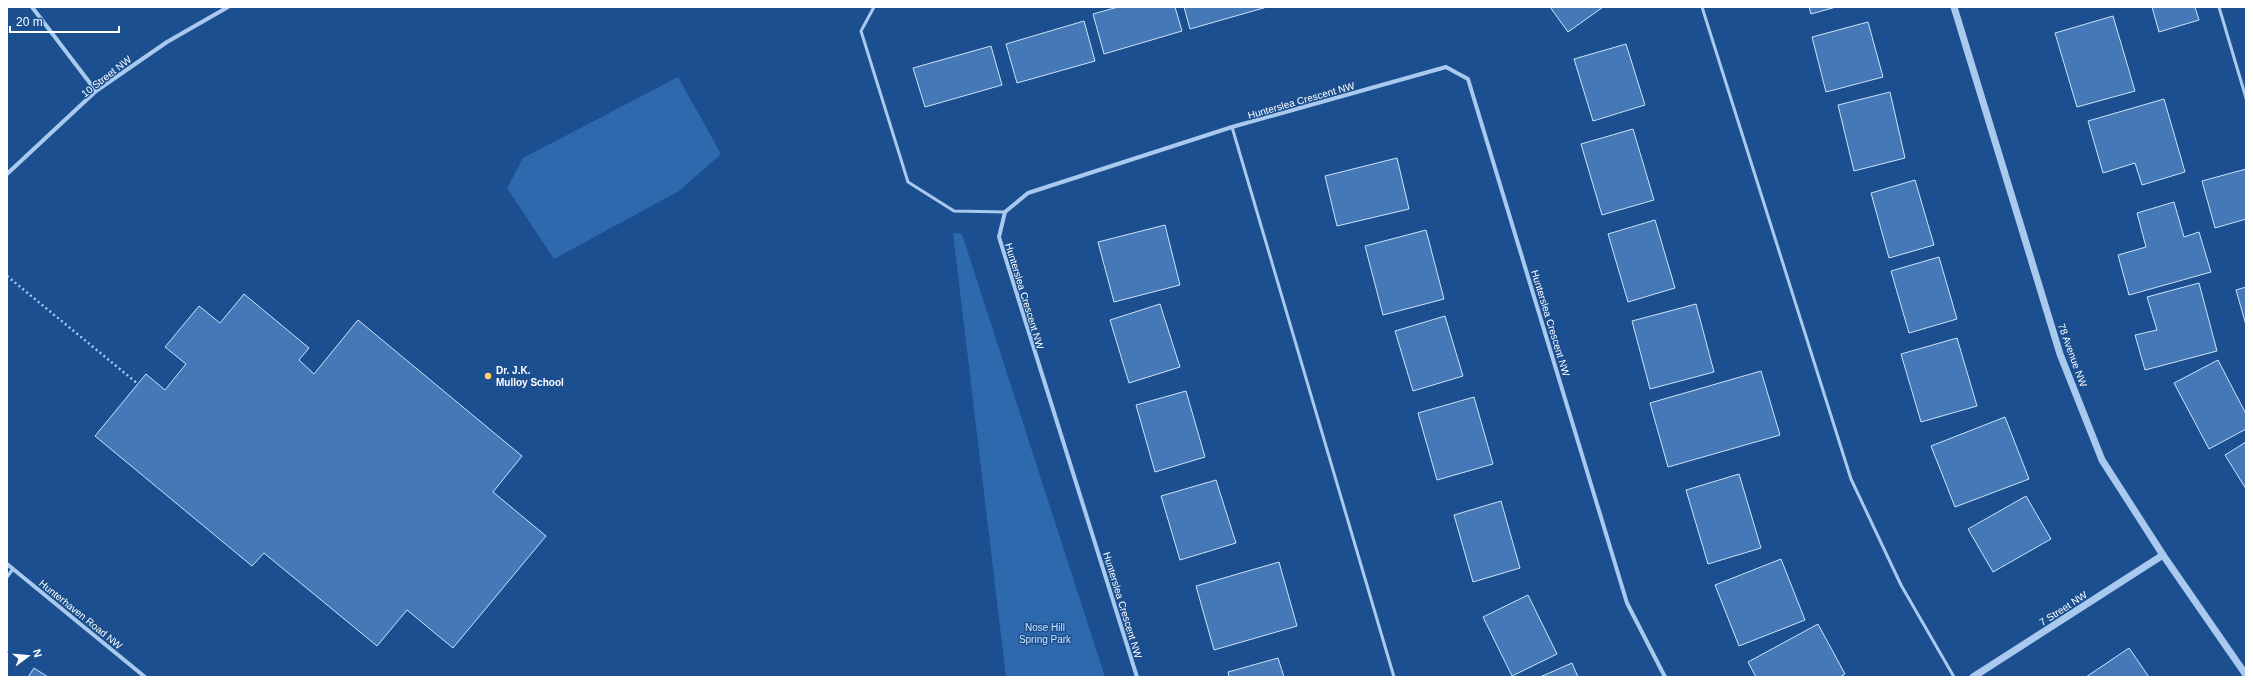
<svg xmlns="http://www.w3.org/2000/svg" width="2253" height="684" font-family="Helvetica,sans-serif">
<rect width="100%" height="100%" fill="#1b4f8f"/>
<g fill="#2e69ad">
<polygon points="678,77 721,154 679,191 554,259 507,188 523,158"/>
<polygon points="953,233 962,234 1105,677 1006,677"/>
</g>
<g fill="#4478b7" stroke="#cfe3fa">
<polygon points="1118,7 1175,7 1182,31 1104,54 1093,14"/>
<polygon points="1184,7 1267,7 1190,29"/>
<polygon points="1550,7 1603,7 1568,32"/>
<polygon points="1809,7 1836,7 1811,14"/>
<polygon points="2152,7 2195,7 2199,20 2159,32"/>
<polygon points="2113,16 2135,91 2077,107 2055,33"/>
<polygon points="1084,21 1095,61 1017,83 1006,44"/>
<polygon points="1868,22 1883,77 1826,92 1812,37"/>
<polygon points="1626,44 1645,105 1593,121 1574,59"/>
<polygon points="991,46 1002,85 925,107 913,68"/>
<polygon points="1890,92 1905,158 1854,171 1838,105"/>
<polygon points="2164,99 2185,172 2142,185 2135,163 2103,173 2088,121"/>
<polygon points="1633,129 1654,200 1602,215 1581,144"/>
<polygon points="1397,158 1409,209 1337,226 1325,176"/>
<polygon points="2246,169 2246,219 2215,228 2202,181"/>
<polygon points="1915,180 1934,245 1889,258 1871,193"/>
<polygon points="2174,202 2184,237 2199,232 2211,272 2129,295 2118,255 2146,247 2137,213"/>
<polygon points="1655,220 1675,288 1628,302 1608,234"/>
<polygon points="1165,225 1180,285 1114,302 1098,242"/>
<polygon points="1426,230 1444,299 1383,315 1365,246"/>
<polygon points="1939,257 1957,319 1909,333 1891,271"/>
<polygon points="2199,283 2217,351 2145,370 2135,335 2157,330 2147,297"/>
<polygon points="2246,287 2246,325 2236,290"/>
<polygon points="244,294 309,348 299,360 314,374 358,320 522,456 493,492 546,536 453,648 407,610 377,646 264,553 252,566 95,436 146,374 165,390 186,364 165,347 199,306 220,323"/>
<polygon points="1160,304 1180,367 1129,383 1110,320"/>
<polygon points="1696,304 1714,372 1650,389 1632,321"/>
<polygon points="1445,316 1463,376 1413,391 1395,331"/>
<polygon points="1957,338 1977,406 1921,422 1901,354"/>
<polygon points="2218,360 2246,414 2246,429 2209,449 2174,383"/>
<polygon points="1761,371 1780,435 1668,467 1650,403"/>
<polygon points="1186,391 1205,457 1155,472 1136,405"/>
<polygon points="1474,397 1493,464 1437,480 1418,413"/>
<polygon points="2005,417 2029,479 1955,507 1931,446"/>
<polygon points="2246,442 2246,489 2225,455"/>
<polygon points="1739,474 1761,548 1708,564 1686,490"/>
<polygon points="1216,480 1236,543 1180,560 1161,496"/>
<polygon points="2026,496 2051,539 1993,572 1968,529"/>
<polygon points="1501,501 1520,568 1473,582 1454,515"/>
<polygon points="1781,559 1805,620 1739,646 1715,585"/>
<polygon points="1279,562 1297,626 1214,650 1196,586"/>
<polygon points="1528,595 1557,654 1512,676 1483,617"/>
<polygon points="1818,624 1845,674 1840,677 1756,677 1748,662"/>
<polygon points="2129,648 2149,677 2086,677"/>
<polygon points="1278,658 1284,677 1229,677 1228,672"/>
<polygon points="1572,663 1578,677 1540,677"/>
<polygon points="34,668 48,677 28,677"/>
</g>
<g fill="none" stroke-linecap="round" stroke-linejoin="round">
<polyline stroke="#a9c9ee" stroke-width="2.5" stroke-dasharray="2 3" stroke-linecap="butt" points="7,276 138,384"/>
<g stroke="#a9c9ee" stroke-width="3">
<polyline points="874,7 861,31 908,182 954,211 1005,212"/>
<polyline points="1702,7 1851,479 1901,585 1954,677"/>
<polyline points="2219,7 2246,98"/>
<polyline points="1232,127 1394,677"/>
<polyline points="7,577 13,569"/>
</g>
<g stroke="#a9c9ee" stroke-width="4">
<polyline points="32,7 96,91"/>
<polyline points="7,174 96,91 167,42 228,7"/>
<polyline points="7,564 145,677"/>
<polyline points="1137,677 999,237 1005,212 1028,193 1232,127 1446,67 1468,79 1627,603 1665,677"/>
</g>
<g stroke="#a9c9ee" stroke-width="7">
<polyline points="1954,7 2060,354 2102,460 2163,555 2246,675"/>
<polyline points="1973,677 2163,555"/>
</g>
</g>
<circle fill="#ffd166" stroke="#1b4f8f" stroke-width="1.5" cx="488" cy="376" r="4"/>
<g text-anchor="middle" stroke-width="3" stroke-linejoin="round" paint-order="stroke">
<g font-size="10" fill="#fff" stroke="#1b4f8f">
<text transform="translate(106 76) rotate(-38)" y="4">10 Street NW</text>
<text transform="translate(1301 100) rotate(-16)" y="4">Hunterslea Crescent NW</text>
<text transform="translate(1025 296) rotate(73)" y="4">Hunterslea Crescent NW</text>
<text transform="translate(1551 323) rotate(73)" y="4">Hunterslea Crescent NW</text>
<text transform="translate(2073 355) rotate(70)" y="4">78 Avenue NW</text>
<text transform="translate(1123 605) rotate(73)" y="4">Hunterslea Crescent NW</text>
<text transform="translate(2063 608) rotate(-33)" y="4">7 Street NW</text>
<text transform="translate(81 614) rotate(39)" y="4">Hunterhaven Road NW</text>
</g>
<g font-size="10" font-weight="bold" fill="#fff" stroke="#1b4f8f" text-anchor="start">
<text x="496" y="374">Dr. J.K.<tspan x="496" dy="12">Mulloy School</tspan></text>
</g>
<g font-size="10" fill="#cfe3fa" stroke="#1b4f8f">
<text x="1045" y="631">Nose Hill<tspan x="1045" dy="12">Spring Park</tspan></text>
</g>
</g>
<rect width="2253" height="684" fill="none" stroke="#ffffff" stroke-width="16"/>
<g transform="translate(28 656) rotate(74)" stroke="#1b4f8f" stroke-width="3" paint-order="stroke">
<path d="M0-3L7 15L0 10L-7 15Z" fill="#ffffff"/>
<text y="-6" font-size="11" font-weight="bold" text-anchor="middle" fill="#ffffff">N</text>
</g>
<path d="M10 26v6h109v-6" fill="none" stroke="#ffffff" stroke-width="2"/>
<text x="16" y="26" font-size="12" fill="#ffffff" stroke="#1b4f8f" stroke-width="3" paint-order="stroke">20 m</text>
</svg>
